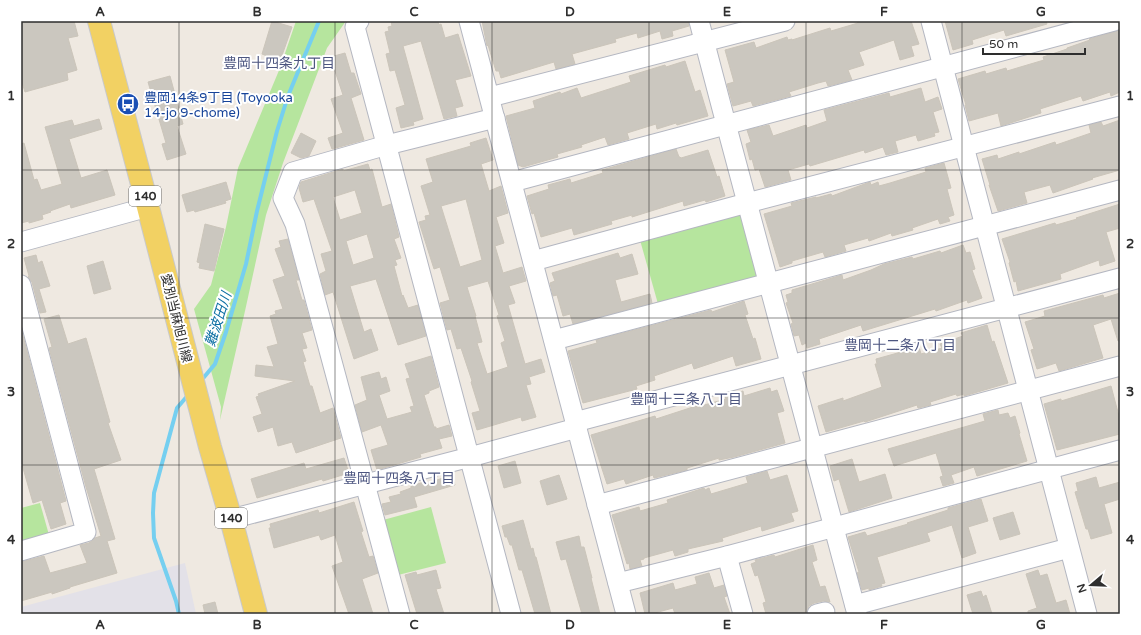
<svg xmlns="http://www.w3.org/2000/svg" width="1141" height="635" font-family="'Varela Round','Noto Sans JP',sans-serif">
<rect width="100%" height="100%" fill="#efe9e1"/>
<polygon fill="#e3e1e8" points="185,563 196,614 21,614 21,607"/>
<g fill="#b6e59e">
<polygon points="296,21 346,21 327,48 283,163 266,215 245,311 220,420 221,407 194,309 211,285 226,227 238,168 280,68"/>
<polygon points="747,203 769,282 660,311 638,233"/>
<polygon points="40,503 49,535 21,544 21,508"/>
<polygon points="431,507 446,563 398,575 383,520"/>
</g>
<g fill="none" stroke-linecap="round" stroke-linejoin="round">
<g stroke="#75cff0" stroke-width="4">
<polyline points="200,382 215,364 226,332 246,264 257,211 277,131 288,96 319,21"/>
<polyline points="179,614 176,601 154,538 153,513 154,493 177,408 189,394"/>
</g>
</g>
<g fill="#cbc7bf" stroke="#cbc5ba" fill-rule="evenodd">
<polygon points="21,21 74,21 78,36 68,38 77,70 67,73 68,80 25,92 21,79"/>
<polygon points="272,21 292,27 280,61 262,54"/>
<polygon points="391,21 438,21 439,25 441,24 445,38 458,34 471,76 455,80 463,106 455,108 457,116 444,119 421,41 403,46 423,119 413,122 414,125 401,128 396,108 405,105 395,70 390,71 386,54 390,53 385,32 389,31 388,27 392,26"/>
<polygon points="482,21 688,21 689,26 672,31 673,36 662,39 660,31 638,38 637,33 615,39 616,42 572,54 575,64 556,69 554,62 501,78 499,71 496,71 488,45 487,46"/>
<polygon points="857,21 911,21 919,44 911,46 914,56 900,60 894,40 859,52 864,65 848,70 852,80 828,86 826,81 818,83 789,92 791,96 753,106 751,101 733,106 727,84 734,82 725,50 754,42 756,48 787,37 788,40 792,39 792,40 830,28 831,31 858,23"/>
<polygon points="945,21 1046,21 1047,24 1006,36 1004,30 972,40 973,44 953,50"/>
<polygon points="1120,30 1120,92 1111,96 1110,92 1083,101 1081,96 1040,109 1041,113 1001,126 998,113 969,121 965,105 966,105 958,79 985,71 986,74 1006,68 1007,71 1044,60 1043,57 1067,49 1067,48 1090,40 1089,39"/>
<polygon points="345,53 351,73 354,73 361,94 351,98 364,140 332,149 328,138 343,133 331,99 343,95 332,62 334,56"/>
<polygon points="685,61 695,92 700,90 708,116 677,125 676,123 657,129 656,124 627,133 629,139 608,145 605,137 581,145 582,147 557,154 558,157 523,167 518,165 506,116 535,108 533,101 560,92 561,94 577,88 581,98 631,82 629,76 665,65 666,67"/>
<polygon points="170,76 183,124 177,126 186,154 167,160 162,144 166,143 148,82"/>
<polygon points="921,88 925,102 938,97 942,109 933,112 939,132 934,133 935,136 918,141 916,135 895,141 898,152 886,155 883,147 865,153 864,150 810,166 809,164 788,170 791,180 765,187 759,169 755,170 752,159 750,160 746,144 751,142 747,130 769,125 773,136 806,125 807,128 827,121 824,110 889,93 890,97"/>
<polygon points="99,119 102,129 69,139 81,178 107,170 115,195 71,208 70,204 50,211 51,212 42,215 43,219 29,223 29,221 21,223 21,144 24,143 34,180 37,179 41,190 62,184 45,127 72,120 74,126"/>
<polygon points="1120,120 1120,170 1092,178 1093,179 1053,193 1050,185 1024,192 1027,203 998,211 989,185 990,185 982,159 997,155 998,159 1019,152 1019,154 1055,142 1056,145 1091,133 1089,125 1101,122 1103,126"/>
<polygon points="301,133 316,141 309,156 301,158 291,153"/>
<path d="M486 138 493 160 481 164 489 191 501 186 508 213 496 217 504 243 495 246 503 273 522 267 526 281 509 286 515 303 508 305 525 364 541 359 545 372 529 377 531 384 526 385 536 417 522 421 521 417 477 430 472 413 480 411 471 382 472 381 461 348 457 349 451 329 447 330 440 303 450 300 440 267 434 269 419 222 426 220 425 216 430 215 421 186 433 182 426 159 471 146 470 143ZM466 199 482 260 460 267 441 206ZM488 281 499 315 497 316 505 341 501 343 508 367 487 374 477 343 482 342 475 316H476L467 287Z"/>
<polygon points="676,149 679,157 680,157 681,158 708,150 717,177 719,176 725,196 706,202 705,200 684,206 683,201 632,217 632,215 611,221 612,224 574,235 572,228 541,237 534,213 532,214 527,196 549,189 548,185 570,179 571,183 603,173 602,170"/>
<polygon points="944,163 951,188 947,189 954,215 948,217 950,221 940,224 938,219 912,228 913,230 892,236 891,233 869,241 868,238 844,245 846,251 825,257 823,252 792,261 792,263 780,267 764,214 792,206 791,203 816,197 816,198 831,194 832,196 870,182 871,185 878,182 879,186 890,183 926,172 925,168"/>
<path d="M368 164 370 170 372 169 382 207 391 204 399 237 394 239 401 258 395 260 397 265 394 266 402 296 403 295 408 308 418 305 426 336 398 345 376 279 350 286 364 332 371 329 378 350 354 359 333 292 325 295 320 274 326 271 321 254 332 251 314 199 303 202 299 188 301 182 343 169V171ZM355 190 362 213 340 220 333 197ZM367 234 374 258 353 265 346 241Z"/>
<polygon points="226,182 231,199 225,201 226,203 195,212 194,210 187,212 182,195"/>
<polygon points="1120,204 1120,228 1106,232 1115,261 1100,266 1099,260 1060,274 1061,279 1018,291 1016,281 1014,282 1009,263 1010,262 1002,239 1055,223 1056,225 1077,219 1076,218"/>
<polygon points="205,224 224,229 214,271 199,268 200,263 197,262"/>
<polygon points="288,239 299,280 296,280 302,300 304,300 312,330 302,333 307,348 302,349 306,361 303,362 310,386 312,386 320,413 333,408 341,438 296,453 292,442 278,446 273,427 258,432 253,417 262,414 256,397 259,396 258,394 295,381 255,376 256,365 274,367 267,347 278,344 270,316 276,314 275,311 283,309 273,280 285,276 275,249 281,247 279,241"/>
<polygon points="963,245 966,253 970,252 975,269 972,270 982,298 968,303 967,300 936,311 935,309 863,331 861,325 819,339 820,344 807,348 806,343 802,345 799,335 794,336 791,324 793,323 786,303 788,302 786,295 792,293 792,290 842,275 843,280 871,270 884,264 912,257 913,259 940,251 941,253"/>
<polygon points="618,253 620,258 632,254 638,274 615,280 621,302 650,294 652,303 573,324 570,314 563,316 557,295 553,296 550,283 555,281 552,273"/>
<polygon points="36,255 38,263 42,261 50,286 39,289 46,312 40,313 32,282 28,277 29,276 24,258"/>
<polygon points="103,261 111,289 94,294 87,266"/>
<polygon points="1120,293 1120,341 1118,341 1111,319 1093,325 1103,358 1059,371 1056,363 1037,369 1031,350 1034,349 1025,322 1045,316 1044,311 1103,295 1104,298"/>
<polygon points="744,301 748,314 745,315 753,339 755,338 761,359 736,366 733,356 694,369 692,363 654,376 655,380 636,386 637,389 583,403 568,351 597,343 596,340 711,310 712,312"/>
<polygon points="59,315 68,344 86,338 110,422 108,423 121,460 94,469 115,539 107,541 117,573 70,587 70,588 52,594 52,592 21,601 21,562 44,556 50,573 87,563 80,545 89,543 95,538 101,536 86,487 49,348 52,347 44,319"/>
<polygon points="987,325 992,342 994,341 1008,383 964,396 964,394 957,396 956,394 930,402 931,405 918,408 917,405 865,422 864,421 826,432 818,406 843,398 843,401 882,387 875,364 877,364 876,359 919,347 921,354 942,348 940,344 963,336 961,333"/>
<polygon points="21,328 66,501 60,503 66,524 51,529 42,500 33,503 21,461"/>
<polygon points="431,356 439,387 429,391 429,393 424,395 434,427 436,427 436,429 449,425 452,436 439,439 442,448 420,454 421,457 377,470 371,450 388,445 381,425 362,432 355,405 367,400 361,377 379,372 381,379 386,377 390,391 379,395 387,419 412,412 410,407 414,406 406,379 410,378 405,364"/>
<polygon points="1111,386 1120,420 1120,434 1057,450 1044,404 1061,399 1061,401"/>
<polygon points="770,388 771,392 777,390 784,411 777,413 785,443 734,457 719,460 719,458 687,468 687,470 654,478 653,475 626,484 624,479 607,484 591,435 655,416 656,419 696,406 697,407 726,399 725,396 743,391 744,396"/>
<polygon points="998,410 999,415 1008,413 1010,418 1015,416 1020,433 1019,434 1027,461 977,476 974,467 951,475 954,483 943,486 940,477 943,476 936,453 894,466 888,449 985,421 983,414"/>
<polygon points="344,458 349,473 323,481 322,479 257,498 251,479 304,463 306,469"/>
<polygon points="852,459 859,482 885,474 892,498 849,512 839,479 834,481 830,466"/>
<polygon points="515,461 521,483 504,488 498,466"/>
<polygon points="767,471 770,480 787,475 798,511 791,513 794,521 762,531 761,526 722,538 723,541 688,549 688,552 675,556 673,550 644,558 644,559 640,560 642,566 630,569 629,563 627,564 612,515 639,507 640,511 668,503 667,500 704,488 705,490 709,488 711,494 748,483 746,477"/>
<polygon points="452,475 455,485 414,497 417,507 385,515 382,504 391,502 389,497 401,494 400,492 411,488 411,486 424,482 425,484"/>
<polygon points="559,475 567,499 547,505 540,481"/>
<polygon points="1096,477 1099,488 1120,482 1120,499 1104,504 1112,533 1091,539 1088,529 1086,529 1075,492 1078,491 1076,483"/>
<polygon points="981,499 988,521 968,527 976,553 962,558 952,525 927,533 930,541 877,557 885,583 881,584 882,586 869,590 869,588 862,590 857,573 859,572 848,537 865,532 867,536 908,524 907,523 948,510 948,508"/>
<polygon points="354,502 363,531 361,532 369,557 373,556 378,573 362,579 373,614 349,614 332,566 343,562 335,535 321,540 319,535 274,548 269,528 271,528 270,524 318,510 319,513"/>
<polygon points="1013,512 1020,534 1000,540 993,518"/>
<polygon points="523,520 531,549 533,548 535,557 536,557 551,614 535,614 522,570 519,570 512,545 510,545 507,537 505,537 502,526"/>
<polygon points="579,536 581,547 584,547 592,578 591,578 600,614 582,614 566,559 561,560 556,542"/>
<polygon points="813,545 817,560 812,562 820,587 825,586 830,602 823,601 814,603 809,606 806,612 798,614 766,614 763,603 766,602 758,575 755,576 751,564 756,562 755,560 774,555 775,557"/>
<polygon points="436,570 441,588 436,589 444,614 417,614 405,575 416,572 417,575"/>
<polygon points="1038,570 1040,576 1047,574 1056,603 1066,600 1070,614 1028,614 1028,611 1037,608 1026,574"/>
<polygon points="709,573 714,588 724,585 727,596 724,597 730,614 675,614 673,608 651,614 645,614 640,593 673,583 675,590 697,584 695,577"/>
<polygon points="981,591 983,597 986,595 992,614 973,614 967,595"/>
<polygon points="215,602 218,614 205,614 203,605"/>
</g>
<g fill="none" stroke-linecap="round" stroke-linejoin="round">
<g stroke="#b4b7c1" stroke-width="21">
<g id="minor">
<polyline points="359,21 355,27 511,614"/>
<polyline points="469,21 626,614"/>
<polyline points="699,21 726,124 857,614"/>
<polyline points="931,21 1087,614"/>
<polyline points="490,97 785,21"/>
<polyline points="512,182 1114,21"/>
<polyline points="21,242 148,207"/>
<polyline points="533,261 747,203 1120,106"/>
<polyline points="21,285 86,532 21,551"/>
<polyline points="554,340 1120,190"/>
<polyline points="575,422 1120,278"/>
<polyline points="597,505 1120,366"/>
<polyline points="231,519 470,457 577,428"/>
<polyline points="727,556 743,614"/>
<polyline points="618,583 727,556 1120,450"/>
<polyline points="855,605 1069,548"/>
<polyline points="400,614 295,224 283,198 293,172 387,145 495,118"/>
<polyline points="817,614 825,612"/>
</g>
</g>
<g stroke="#c9c9c9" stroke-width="24">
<polyline id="major" points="99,21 148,207 210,447 231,519 256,614"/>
</g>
<use href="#minor" stroke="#fff" stroke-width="19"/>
<use href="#major" stroke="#f2d163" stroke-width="22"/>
</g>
<path fill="none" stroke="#2e2e2e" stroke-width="1" stroke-opacity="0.55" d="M179 21V614M335 21V614M492 21V614M649 21V614M806 21V614M962 21V614M21 170H1120M21 318H1120M21 465H1120"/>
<defs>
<g id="bus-disc" transform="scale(1.15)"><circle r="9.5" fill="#1a4fb4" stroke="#fff"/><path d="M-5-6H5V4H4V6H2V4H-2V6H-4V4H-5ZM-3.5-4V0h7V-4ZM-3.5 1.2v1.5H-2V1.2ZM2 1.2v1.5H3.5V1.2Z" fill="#fff"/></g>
</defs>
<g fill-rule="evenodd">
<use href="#bus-disc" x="128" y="104"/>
</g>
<g text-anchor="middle" stroke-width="4" stroke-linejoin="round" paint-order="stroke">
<g fill="#fff" stroke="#6d6d6d" stroke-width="1">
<rect x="129" y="186" width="32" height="20" rx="3"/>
<rect x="215" y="508" width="32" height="20" rx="3"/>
</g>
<g font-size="12" font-weight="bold" fill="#2e2e2e">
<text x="145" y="200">140</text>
<text x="231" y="522">140</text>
</g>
<g font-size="13" fill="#164399" stroke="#fff" text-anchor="start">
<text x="144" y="102">豊岡14条9丁目 (Toyooka<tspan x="144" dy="15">14-jo 9-chome)</tspan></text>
</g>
<g font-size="13" fill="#2e2e2e" stroke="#fff">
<text transform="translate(177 318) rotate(76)" y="5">愛別当麻旭川線</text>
</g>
<g font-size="14" fill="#4d5680" stroke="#fff">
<text x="279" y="68">豊岡十四条九丁目</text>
<text x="900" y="350">豊岡十二条八丁目</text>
<text x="686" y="404">豊岡十三条八丁目</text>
<text x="399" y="483">豊岡十四条八丁目</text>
</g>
<g font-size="14" font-style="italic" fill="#0d6fa3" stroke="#fff">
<text transform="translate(218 319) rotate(-72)" y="5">難波田川</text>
</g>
</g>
<rect width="1141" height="635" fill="none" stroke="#ffffff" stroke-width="44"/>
<g transform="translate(1091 585) rotate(251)" stroke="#ffffff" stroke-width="3" paint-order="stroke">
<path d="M0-3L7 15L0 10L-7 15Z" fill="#2e2e2e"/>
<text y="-6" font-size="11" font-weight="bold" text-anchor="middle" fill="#2e2e2e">N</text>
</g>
<path d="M983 48v6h102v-6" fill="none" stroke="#2e2e2e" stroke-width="2"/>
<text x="989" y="48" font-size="12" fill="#2e2e2e" stroke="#ffffff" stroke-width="3" paint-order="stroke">50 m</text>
<rect x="22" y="22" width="1097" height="591" fill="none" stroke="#2e2e2e" stroke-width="1.5"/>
<g font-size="13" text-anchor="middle" font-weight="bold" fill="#2e2e2e">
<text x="100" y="16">A</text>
<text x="257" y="16">B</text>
<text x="414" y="16">C</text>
<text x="570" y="16">D</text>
<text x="727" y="16">E</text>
<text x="884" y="16">F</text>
<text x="1041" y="16">G</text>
<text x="11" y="100">1</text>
<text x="1130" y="100">1</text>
<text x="11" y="248">2</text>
<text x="1130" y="248">2</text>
<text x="11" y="396">3</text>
<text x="1130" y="396">3</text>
<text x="11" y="544">4</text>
<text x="1130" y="544">4</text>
<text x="100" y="629">A</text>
<text x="257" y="629">B</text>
<text x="414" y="629">C</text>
<text x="570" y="629">D</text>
<text x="727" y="629">E</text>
<text x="884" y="629">F</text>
<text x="1041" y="629">G</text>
</g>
</svg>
